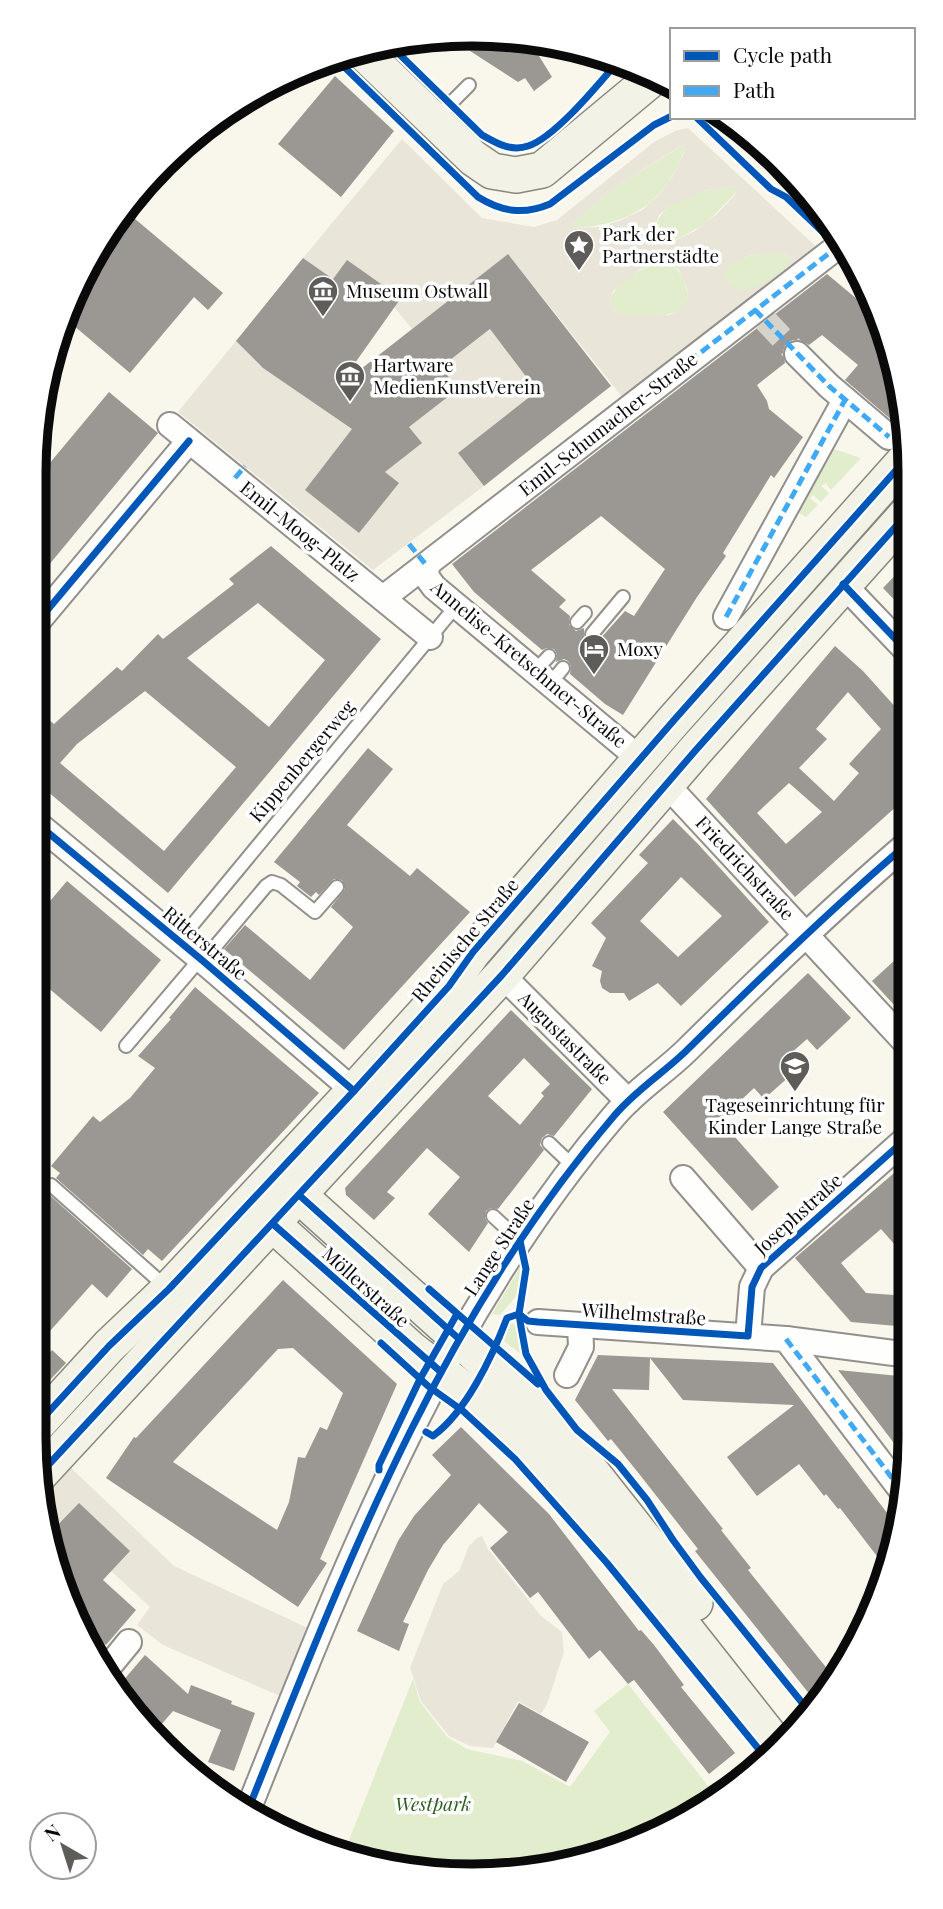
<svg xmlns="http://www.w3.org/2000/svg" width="943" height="1909" font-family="'Playfair Display',serif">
<rect width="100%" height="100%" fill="#f9f6ec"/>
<g fill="#e1edcd">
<path d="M683 145 685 147C668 202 628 226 572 228V224L615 187Z"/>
<path d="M731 186 734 187 736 193 705 224 674 241 661 236 656 224C668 196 704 190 731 186Z"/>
<path d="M763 253H784L791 257C784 274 758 293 739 290 734 290 728 286 725 282 715 262 752 255 763 253Z"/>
<path d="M661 262C681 265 687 283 688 301 686 304 684 307 681 309 671 317 632 320 621 315 615 312 613 307 610 302 616 279 640 270 661 262Z"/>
<polygon points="834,449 861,458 831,490 826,483 821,486 829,493 821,502 813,495 810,498 818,505 806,517 795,511"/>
<polygon points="521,1266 524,1268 518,1294 500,1315 492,1314"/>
<polygon points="512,1323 516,1326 521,1354 504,1341 509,1325"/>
<polygon points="413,1679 420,1702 447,1737 467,1749 522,1761 570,1787 610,1732 594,1711 628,1684 708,1786 714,1782 721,1791 666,1830 529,1872 386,1867 345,1850"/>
</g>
<g fill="#e9e5d8" fill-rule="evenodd">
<path d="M688 128 836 265 639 418 508 254 412 329 394 307 401 297 347 261 333 279 303 258 402 139 482 218 534 227 557 220 654 142 675 131ZM682 145 685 147 683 155 673 176 659 195 642 210 619 221 598 227 572 228V224L615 187ZM731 186 734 187 736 194 717 214 695 231 674 241 661 236 657 231 656 224 659 215 670 206 706 190ZM763 253H784L791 257 784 268 775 277 748 290H738L725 281 724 276 728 266 747 256ZM661 262 670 263 679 270 687 288 688 301 680 310 669 315 638 317 622 315 615 311 610 302 613 291 639 270Z"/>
<polygon points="505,318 552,379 458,453 484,486 373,570 178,412 236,341 259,365 381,449 381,475 421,443 409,427 458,389 441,367"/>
<polygon points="68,1465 174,1566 308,1628 280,1696 163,1645 137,1625 150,1607 45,1510 42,1492"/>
<polygon points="482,1536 488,1549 541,1616 562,1632 564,1652 547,1704 541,1714 518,1701 493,1748 470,1746 449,1736 421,1701 410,1668 443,1584 459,1571 469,1546 477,1538"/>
</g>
<g fill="#9b9893" fill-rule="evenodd">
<polygon points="493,35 517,50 531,43 552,77 534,91 525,78 518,82 453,40"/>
<polygon points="335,76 394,131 341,197 278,144"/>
<polygon points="128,213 223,293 208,310 194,297 130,373 67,320 78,278"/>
<polygon points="508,254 611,386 484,486 458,453 537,391 490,329 441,367 458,389 409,427 422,443 385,472 399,483 359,533 305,490 352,429 263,368 236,341 303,258 333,279 347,260 401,298 338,387"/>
<path d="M827 274 881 319 905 410 894 422 845 380 858 365 822 335 809 345 800 340H793L786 344 783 351 785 363 757 385 767 401 769 409 803 437 774 478 771 475 723 553 726 556 697 597 623 715 605 704 570 674 571 666 568 661 564 659 556 662 557 654 554 649 547 648 542 650 474 592 452 564ZM601 516 665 569 634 616 625 611 599 640 591 643 584 638V628L576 631 569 625 570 616 559 607 566 600 531 570Z"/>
<polygon points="109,392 158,433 34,583 34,482"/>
<path d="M271 546 381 639 168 893 34 780V736L48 719 54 724 117 667 122 671 158 634 163 639 234 584 229 579ZM258 603 325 660 269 727 187 658ZM145 691 236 767 164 851 60 763 77 744Z"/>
<polygon points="906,564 907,592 907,613 883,588"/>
<path d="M835 646 863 671 907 720V797L795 897 706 799ZM848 692 881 729 849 764 859 773 834 801 799 768 827 739 816 729ZM789 783 822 812 786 844 757 813Z"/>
<polygon points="368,748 393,769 347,825 410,876 417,868 470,912 344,1050 224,949 245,925 310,980 353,927 331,907 345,889 342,880 334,879 319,895 316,892 311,897 297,886 300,882 274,862"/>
<path d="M673 819 698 844 769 922 681 1006 658 983 629 1001 624 993H610L602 988 600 981 602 971 592 966 606 938 591 923 648 863 639 855ZM681 877 722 916 678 957 640 921Z"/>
<polygon points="67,881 161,960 101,1032 34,976 34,920"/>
<polygon points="907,949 908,984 908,1020 872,981"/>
<polygon points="808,973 851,1018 817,1050 807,1039 780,1063 791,1075 764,1099 754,1088 720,1120 779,1187 752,1211 663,1112"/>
<polygon points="195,987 319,1093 162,1261 148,1249 143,1255 56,1178 60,1173 51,1166 93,1116 100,1122 130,1098 155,1068 138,1056 171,1019 169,1018"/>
<path d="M511 1010 592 1089 554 1136 547 1134 542 1138 540 1145 544 1150 498 1209 491 1208 486 1211 485 1218 488 1223 469 1252 428 1214 460 1177 427 1148 387 1192 395 1198 374 1220 346 1195 345 1188ZM524 1058 550 1084 541 1093 544 1096 520 1125 488 1096Z"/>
<polygon points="908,1161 908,1260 881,1229 841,1263 866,1293 908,1296 908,1327 851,1322 795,1258"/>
<polygon points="44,1190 132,1269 107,1298 92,1284 33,1350 33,1202"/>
<path d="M283 1280 397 1384 320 1559 327 1563 298 1607 106 1478 134 1437 136 1438ZM293 1348 343 1393 327 1430 320 1427 305 1458 298 1457 289 1502 277 1530 173 1462 278 1349Z"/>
<polygon points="52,1350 66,1363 33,1398 33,1370"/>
<polygon points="598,1355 773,1363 894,1522 883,1564 840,1508 838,1509 826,1494 824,1496 799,1464 757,1496 727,1457 794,1405 683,1400 650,1358 649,1390 612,1389 723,1529 721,1530 751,1568 748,1570 833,1676 815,1701 695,1551 698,1549 640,1475 611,1439 608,1441 575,1400"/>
<polygon points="838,1370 909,1377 909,1463 884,1430"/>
<polygon points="461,1427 549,1514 639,1631 641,1630 654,1645 684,1685 681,1687 735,1753 709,1774 634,1680 628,1684 600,1650 589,1659 538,1592 530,1598 490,1548 508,1532 479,1503 443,1545 428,1570 403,1622 409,1624 399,1651 357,1631 398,1541 414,1516 451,1475 432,1455"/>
<polygon points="79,1503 130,1551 103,1580 136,1610 106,1645 92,1633 88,1638 57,1579 49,1534"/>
<polygon points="145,1655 188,1694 191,1685 232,1701 231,1704 255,1713 234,1771 208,1762 221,1730 173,1711 154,1733 124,1705 116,1689"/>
<polygon points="519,1703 589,1742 566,1782 496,1742"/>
</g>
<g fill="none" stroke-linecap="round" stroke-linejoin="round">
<polyline stroke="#d5d3ca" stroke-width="24" stroke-dasharray="24 12" stroke-linecap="butt" points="765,320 797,354"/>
<g stroke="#92908c" stroke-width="16">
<g id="lane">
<polyline points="436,118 469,85"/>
<polyline points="577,622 585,613"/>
<polyline points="592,634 623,597"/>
<polyline points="535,671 549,656"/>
<polyline points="550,684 563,668"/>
<polyline points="896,854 907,867"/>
<polyline points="179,941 456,606"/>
<polyline points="203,961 266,886 272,882 281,885 315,912 337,887"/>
<polyline points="126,1046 200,959"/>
<polyline points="549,1143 573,1166"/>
<polyline points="51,1185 166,1287"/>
<polyline points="493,1216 520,1241"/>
</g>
</g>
<g stroke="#92908c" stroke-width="28">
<g id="street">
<polyline points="797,354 829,386 889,437"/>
<polyline points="170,425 430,637"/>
<polyline points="427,566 426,576 434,587 640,759"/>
<polyline points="843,584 907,651"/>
<polyline points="383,598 832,251"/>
<polyline points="726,617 845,400"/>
<polyline points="34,626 189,441"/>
<polyline points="666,784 908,1045"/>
<polyline points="34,821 203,961 354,1091"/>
<polyline points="502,975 628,1101"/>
<polyline points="683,1178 761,1268"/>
<polyline points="538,1322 786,1339 909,1355"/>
<polyline points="748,1336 752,1287 761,1268 908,1137"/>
<polyline points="786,1339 902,1491"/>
<polyline points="567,1375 581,1347 580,1325"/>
<polyline points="106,1670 129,1642"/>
<path d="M248 1810C346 1565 440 1319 614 1116 635 1091 662 1074 685 1052 757 981 830 910 907 844"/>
</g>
</g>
<g stroke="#888782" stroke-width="38">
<g id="secondary">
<polyline points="363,52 473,158 492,171 516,175 542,170 655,76"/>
<polyline points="283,1181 522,1396 590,1470 695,1603"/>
<polyline points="255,1208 412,1350 489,1409 546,1462 638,1569 780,1749"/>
<polyline points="33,1429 109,1346 169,1289 354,1091 449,986 473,952 675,719 906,459"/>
<polyline points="39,1475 502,975 695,751 906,515"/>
</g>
</g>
<use href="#lane" stroke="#fefefc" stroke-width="12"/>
<use href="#street" stroke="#fefefc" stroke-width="24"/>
<use href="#secondary" stroke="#f3f2e7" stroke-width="35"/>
<g stroke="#3fa9f5" stroke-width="5" stroke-dasharray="10 5" stroke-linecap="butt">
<polyline points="755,310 829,386 889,437"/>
<polyline points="630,407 832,251"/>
<polyline points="235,478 245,466"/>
<polyline points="409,544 427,566"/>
<polyline points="726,617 845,400"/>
<polyline points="786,1339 902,1491"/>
</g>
<g stroke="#fff" stroke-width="11">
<g id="cycleway">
<path d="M393 48 482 135C496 143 511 152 528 146 554 138 597 86 615 65"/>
<path d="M333 56 478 197C502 212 524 215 550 204L654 125 672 116"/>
<polyline points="696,117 771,189 786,197 850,258"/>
<polyline points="843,584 907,651"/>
<polyline points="34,626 189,441"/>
<polyline points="34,821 203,961 354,1091"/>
<polyline points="299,1195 458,1338"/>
<polyline points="273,1224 441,1372"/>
<polyline points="520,1241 526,1269 519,1314 521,1327 526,1354 546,1390 577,1430 618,1464 647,1500 673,1540 701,1578 808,1710"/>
<polyline points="429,1289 538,1384"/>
<polyline points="381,1343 428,1386 463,1411 515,1459 607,1563 766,1758"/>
<polyline points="33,1429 109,1346 169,1289 354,1091 449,986 473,952 675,719 906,459"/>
<path d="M426 1432 433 1436C466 1412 492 1357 507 1318L519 1314 528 1321 538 1322 748 1336 752 1287 761 1268 908 1137"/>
<polyline points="379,1470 379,1465 420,1379 457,1314"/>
<polyline points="39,1475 502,975 695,751 906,515"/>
<path d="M248 1810C346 1565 440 1319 614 1116 635 1091 662 1074 685 1052 757 981 830 910 907 844"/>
</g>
</g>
<use href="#cycleway" stroke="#0057b8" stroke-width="7"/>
</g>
<defs>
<g id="sight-pin" transform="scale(1.575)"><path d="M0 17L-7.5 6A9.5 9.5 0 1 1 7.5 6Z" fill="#5e5d59" stroke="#fff"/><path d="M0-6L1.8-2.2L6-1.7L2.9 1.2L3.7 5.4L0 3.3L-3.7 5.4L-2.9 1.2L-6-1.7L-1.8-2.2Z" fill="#fff"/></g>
<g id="museum-pin" transform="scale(1.575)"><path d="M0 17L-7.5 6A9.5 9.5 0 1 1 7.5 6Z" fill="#5e5d59" stroke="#fff"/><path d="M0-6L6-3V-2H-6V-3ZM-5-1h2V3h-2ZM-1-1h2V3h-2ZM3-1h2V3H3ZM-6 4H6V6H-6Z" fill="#fff"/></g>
<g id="hotel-pin" transform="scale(1.575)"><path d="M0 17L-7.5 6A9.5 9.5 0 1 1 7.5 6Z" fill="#5e5d59" stroke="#fff"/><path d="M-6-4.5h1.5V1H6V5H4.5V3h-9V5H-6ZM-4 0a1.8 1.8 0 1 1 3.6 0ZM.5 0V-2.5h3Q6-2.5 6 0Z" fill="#fff"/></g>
<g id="school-pin" transform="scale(1.575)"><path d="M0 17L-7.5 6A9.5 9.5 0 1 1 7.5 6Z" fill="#5e5d59" stroke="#fff"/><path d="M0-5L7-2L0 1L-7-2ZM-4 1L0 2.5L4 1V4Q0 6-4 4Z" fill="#fff"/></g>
</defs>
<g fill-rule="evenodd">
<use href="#sight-pin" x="579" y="245"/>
<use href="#museum-pin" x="323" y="291"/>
<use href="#museum-pin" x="350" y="376"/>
<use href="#hotel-pin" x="594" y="649"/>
<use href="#school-pin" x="795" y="1066"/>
</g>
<g text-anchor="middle" stroke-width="7" stroke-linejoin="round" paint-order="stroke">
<g font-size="19" fill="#0a0a0a" stroke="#fff" text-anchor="start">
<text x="602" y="241">Park der<tspan x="602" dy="22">Partnerstädte</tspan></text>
<text x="346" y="298">Museum Ostwall</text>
<text x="373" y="372">Hartware<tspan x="373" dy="22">MedienKunstVerein</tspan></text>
<text x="617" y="656">Moxy</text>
<text x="795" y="1112" text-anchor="middle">Tageseinrichtung für<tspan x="795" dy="22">Kinder Lange Straße</tspan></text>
</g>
<g font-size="19" fill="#0a0a0a" stroke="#fff">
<text transform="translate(608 424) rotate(-38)" y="7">Emil-Schumacher-Straße</text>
<text transform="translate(300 531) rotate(39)" y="7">Emil-Moog-Platz</text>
<text transform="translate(529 664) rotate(40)" y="7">Annelise-Kretschmer-Straße</text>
<text transform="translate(302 761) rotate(-50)" y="7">Kippenbergerweg</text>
<text transform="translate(745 868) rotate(47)" y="7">Friedrichstraße</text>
<text transform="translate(465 940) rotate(-50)" y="7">Rheinische Straße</text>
<text transform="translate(205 943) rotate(40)" y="7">Ritterstraße</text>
<text transform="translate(565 1038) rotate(45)" y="7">Augustastraße</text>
<text transform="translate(798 1214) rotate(-42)" y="7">Josephstraße</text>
<text transform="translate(499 1247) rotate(-57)" y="7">Lange Straße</text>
<text transform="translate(366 1287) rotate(42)" y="7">Möllerstraße</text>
<text transform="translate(644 1314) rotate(4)" y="7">Wilhelmstraße</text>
</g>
<g font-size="19" font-style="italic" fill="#2b5e1d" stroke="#fff">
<text x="433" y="1811">Westpark</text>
</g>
</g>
<path d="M0 0H943V1909H0ZM472 46H472A426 426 0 0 1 898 472V1438A426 426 0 0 1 472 1864H472A426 426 0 0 1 46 1438V472A426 426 0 0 1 472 46Z" fill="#fff" fill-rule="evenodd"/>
<path fill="none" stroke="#0a0a0a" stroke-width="9" d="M472 46H472A426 426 0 0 1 898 472V1438A426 426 0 0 1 472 1864H472A426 426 0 0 1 46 1438V472A426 426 0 0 1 472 46Z"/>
<rect x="670" y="28" width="245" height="91" fill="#ffffff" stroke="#9d9d9d" stroke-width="2"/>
<rect x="684" y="51" width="35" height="10" fill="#0057b8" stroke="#9d9d9d" stroke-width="2"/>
<text x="733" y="63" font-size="21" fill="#0a0a0a">Cycle path</text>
<rect x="684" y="86" width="35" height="10" fill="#3fa9f5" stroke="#9d9d9d" stroke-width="2"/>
<text x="733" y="98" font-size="21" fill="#0a0a0a">Path</text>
<g transform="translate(63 1846) rotate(321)"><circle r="33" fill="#ffffff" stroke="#9d9d9d" stroke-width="2"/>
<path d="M0-5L12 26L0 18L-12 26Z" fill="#5e5d59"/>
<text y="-10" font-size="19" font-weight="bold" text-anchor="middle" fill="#0a0a0a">N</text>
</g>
</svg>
